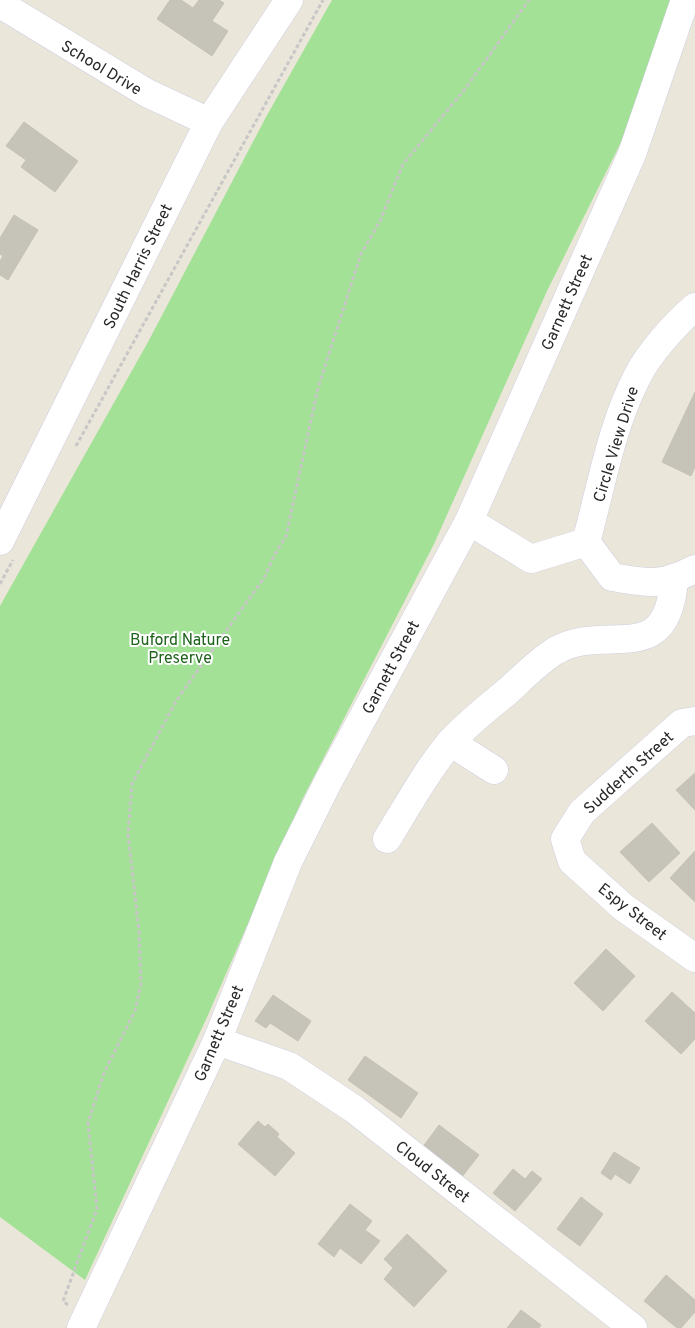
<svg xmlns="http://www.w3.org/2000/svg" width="695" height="1328" font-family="Overpass,sans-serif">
<rect width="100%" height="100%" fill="#ebe6da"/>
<polygon fill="#a3e196" points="332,0 671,0 636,112 547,291 434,544 303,798 208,1015 85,1280 0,1217 0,606 148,342 266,117"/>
<g fill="#c6c3b9" stroke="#c6c2b4">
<polygon points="170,0 181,0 193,8 199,0 219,0 224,3 212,21 228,31 212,56 157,19"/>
<polygon points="24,122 78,161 55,192 21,167 26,160 6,146"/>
<polygon points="14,215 38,230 8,280 0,275 0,261 3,256 0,254 0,238"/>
<polygon points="695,392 695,467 691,476 662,462"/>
<polygon points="695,773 695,810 676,790"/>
<polygon points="652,823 680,853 649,882 620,852"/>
<polygon points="695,851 695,902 670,878"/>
<polygon points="606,949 635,976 603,1011 574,983"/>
<polygon points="672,992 695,1013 695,1039 681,1054 645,1021"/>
<polygon points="273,995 311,1021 298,1041 270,1023 266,1028 255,1021"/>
<polygon points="365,1056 418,1093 401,1118 348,1080"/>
<polygon points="258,1121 265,1127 268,1124 279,1134 277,1137 295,1153 275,1176 238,1144"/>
<polygon points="439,1125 479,1155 461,1178 422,1148"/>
<polygon points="614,1152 640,1168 630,1184 615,1174 611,1180 601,1173"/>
<polygon points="513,1169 525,1179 532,1171 542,1179 515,1211 493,1193"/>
<polygon points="581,1197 603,1214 580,1246 557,1229"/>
<polygon points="350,1204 372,1221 365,1230 380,1241 361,1264 340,1248 334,1257 318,1244"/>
<polygon points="407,1234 447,1271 414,1307 384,1279 393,1268 384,1259"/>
<polygon points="666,1275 695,1300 695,1312 681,1328 677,1328 644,1301"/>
<polygon points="521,1310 541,1325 539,1328 507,1328"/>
</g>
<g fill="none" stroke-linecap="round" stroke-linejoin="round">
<g stroke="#cfcfe1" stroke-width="29">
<g id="minor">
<polyline points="0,4 147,93 209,122"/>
<path d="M469 521 531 559 586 542 612 577C649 583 660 587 695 569"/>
<polyline points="0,541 209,122 289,0"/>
<path d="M586 542C601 488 611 427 637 377 648 354 676 323 695 307"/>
<polyline points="695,721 682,723 582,812 565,839 572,861 623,907 695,958"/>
<polyline points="450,742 494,770"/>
<path d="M387 839C407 807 425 773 449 744 466 724 489 707 509 690 523 677 539 661 555 651 607 621 667 671 674 580"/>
<polyline points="217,1041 289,1066 354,1109 633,1328"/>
<polyline points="81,1328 217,1041 288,862 328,782 469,521 632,154 685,0"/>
</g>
</g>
<g stroke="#c7c7c7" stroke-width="3" stroke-dasharray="4 2.5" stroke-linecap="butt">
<polyline points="76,446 323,0"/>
<polyline points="0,584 13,560"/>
<polyline points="68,1305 63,1301 97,1209 88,1123 104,1073 135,1011 141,984 139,931 128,834 132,784 176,701 264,578 274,556 286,536 318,388 361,254 380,221 403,164 465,89 529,0"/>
</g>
<use href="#minor" stroke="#fff" stroke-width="28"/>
</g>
<g text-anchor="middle" stroke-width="4" stroke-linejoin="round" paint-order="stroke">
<g font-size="16" fill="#282828" stroke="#fff">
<text transform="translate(102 67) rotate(31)" y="6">School Drive</text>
<text transform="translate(137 266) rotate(-64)" y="6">South Harris Street</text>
<text transform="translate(566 302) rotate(-66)" y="6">Garnett Street</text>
<text transform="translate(615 444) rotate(-73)" y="6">Circle View Drive</text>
<text transform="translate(390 667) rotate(-62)" y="6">Garnett Street</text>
<text transform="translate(628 772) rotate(-42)" y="6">Sudderth Street</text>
<text transform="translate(633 911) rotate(38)" y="6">Espy Street</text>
<text transform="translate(218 1033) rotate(-67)" y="6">Garnett Street</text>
<text transform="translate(433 1171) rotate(38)" y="6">Cloud Street</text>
</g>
<g font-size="16" fill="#1d631a" stroke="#fff">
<text x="180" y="645">Buford Nature<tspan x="180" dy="18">Preserve</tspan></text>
</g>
</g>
</svg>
